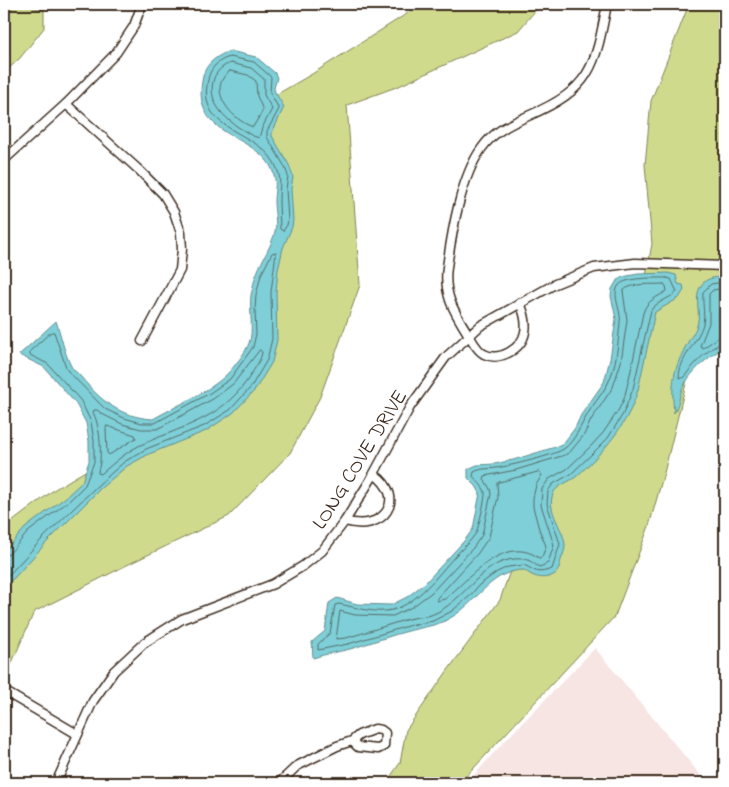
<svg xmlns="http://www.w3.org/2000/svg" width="729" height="787" font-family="'Indie Flower',sans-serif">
<rect width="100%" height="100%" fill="#fff"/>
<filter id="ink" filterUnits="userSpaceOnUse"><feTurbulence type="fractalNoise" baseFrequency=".02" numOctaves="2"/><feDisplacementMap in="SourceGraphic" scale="10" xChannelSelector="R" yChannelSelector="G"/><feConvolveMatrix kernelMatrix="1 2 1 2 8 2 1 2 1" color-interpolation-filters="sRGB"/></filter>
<g filter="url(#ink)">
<polygon fill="#f7e5e4" points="595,648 707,783 467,783 502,744"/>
<g fill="#cfda8d" stroke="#858256">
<polygon points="21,4 44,10 44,28 20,58 4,73 4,11"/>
<polygon points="422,4 541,4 518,31 399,86 347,105 360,285 320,397 290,453 229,516 131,563 34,612 4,681 4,528 55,489 144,436 256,360 284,194 260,104 312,74"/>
<polygon points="689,4 725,4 725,267 715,291 693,355 664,473 649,526 615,616 460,783 386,783 400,763 406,730 448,670 500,600 521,539 573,457 635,333 652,244 645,165 651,101"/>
</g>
<g fill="#7ecfd8" stroke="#638d8e">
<path d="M230 51 256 57 275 73 277 78 274 88 275 92 284 107 272 133V136L289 165 293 177 291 189 293 220 292 227 283 248 278 270 276 292 277 340 272 362 255 390 233 413 206 431 149 454 127 466 101 488 47 542 14 578 4 586V554L5 551 25 528 66 497 82 482 89 461V441L86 423 76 404 44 367 19 355 56 321C61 335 64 352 71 366 73 370 78 373 81 377 101 401 120 417 153 419 172 408 214 389 227 374 234 367 246 352 249 343 254 333 249 309 251 295 253 288 254 279 257 273 262 259 272 246 275 231 277 222 274 211 274 201 274 192 277 184 274 175 263 132 188 142 203 76 206 63 218 55 230 51Z"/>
<path d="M668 273 676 275 678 284 683 285 684 290 679 298 655 312 638 390C628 425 603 452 577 476 570 482 556 485 553 494 546 511 564 529 565 545 565 550 563 555 561 560 560 564 559 571 555 574 544 581 533 577 524 570 493 570 478 600 455 615 441 625 428 626 412 630 391 635 371 643 350 649 338 652 325 654 313 658L312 642 325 631 329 603 337 598 357 604 391 605 407 597 425 583 464 541 473 529 480 493 476 486 468 478V469L477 465 494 464 513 460 562 445 575 428 581 415 604 382 610 359 616 319 611 296 612 289 616 282 622 277 638 274Z"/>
<path d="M725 277V347C709 356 692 370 683 387 679 396 679 405 674 413 671 382 673 370 688 342 692 335 697 329 698 321 700 308 693 294 703 283 709 277 718 277 725 277Z"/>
</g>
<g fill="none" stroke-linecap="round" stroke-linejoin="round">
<g stroke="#566c68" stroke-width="1">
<path d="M230 57 254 62 271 77 270 93 279 109 267 131V137L285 167 288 176 286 189 288 220 287 225 283 231 280 229C280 220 279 211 279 202 279 185 283 177 273 161 255 130 196 131 208 80 210 68 218 60 230 57Z"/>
<path d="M231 63 251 68 264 79V95L272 109 262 128 259 138C251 136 245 131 238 127 221 115 207 100 214 78 217 71 223 65 231 63Z"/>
<path d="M230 71 248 75 256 81 257 96 263 110 253 127C232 120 205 89 230 71Z"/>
<path d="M667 278 671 279 677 292C669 299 658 301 651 310L633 389 623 414 608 438 594 452 571 474 553 484 548 491 547 504 560 544 552 569C537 574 538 572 524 565L508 567 497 572 479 585 470 596 452 611 433 621 411 625 348 644 318 650V644L330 633 335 605 339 604C355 607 374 614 392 610 417 604 439 574 455 556 463 548 470 542 476 533 478 529 486 497 485 492 483 486 477 481 473 476L474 472C481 468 489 469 496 468 509 466 557 455 565 448 575 440 580 427 586 417 592 405 601 396 607 385 617 367 618 342 620 322 622 311 611 295 619 285 626 277 657 278 667 278Z"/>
<path d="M725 282 711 284 703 292C702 302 705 313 703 324 698 342 679 358 679 378H683C693 366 709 345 725 343"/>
<path d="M664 284 666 286 667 291C656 298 647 300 643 313L631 370 624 399 618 411 603 433 589 448 567 469 549 479 542 489 541 505 554 545 548 563 540 567C534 565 530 559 523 559 483 555 465 603 431 615 424 617 416 617 408 619 388 625 367 632 346 638L336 639 340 611 355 615 393 616 412 607 432 592 473 548 482 535 491 494 490 489 484 479 485 476 516 470 565 455 570 452 584 435 591 420 613 387 621 362 627 320 623 291C631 282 653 285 664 284Z"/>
<polyline points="725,288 713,290 709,294 709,323 700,346 703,348 719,337 725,336"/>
<path d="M260 350 262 352C261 360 256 366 252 373 225 417 189 424 145 443 128 450 115 462 101 474L98 473C98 469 100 465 100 461 101 445 100 427 93 412L94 410H97L104 415 122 424 141 429H157L213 399 233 384Z"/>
<polygon points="107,426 135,435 136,438 109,455 107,453 106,429"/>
<path d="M539 472 542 475 536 485 533 498V507L539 529 546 546 542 557 539 558C505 533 468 580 445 599L437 601V598L478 553 489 537 498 497 497 483Z"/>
<polyline points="4,555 9,554 28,532 69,501 85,485 94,462 94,441 91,422 81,401 48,364 30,355 30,351 51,332 54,332 67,370 105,409 124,418 142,423 155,423 210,393 230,379 253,347 256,334 255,310 256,295 261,275 272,253 276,252 271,292 272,339 267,360 251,387 230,410 204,426 146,449 124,462 98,485 43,538 4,580"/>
</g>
<g stroke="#3b2a1e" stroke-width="11">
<g id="minor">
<polyline points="66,104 140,171 163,194 174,212 181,233 182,249 180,270 142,341"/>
<polyline points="4,160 66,104 116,53 134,26 142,4"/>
<path d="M520 303C524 312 527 322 525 332 522 349 499 362 484 354 478 351 473 342 470 337 455 313 443 296 447 267 452 232 461 176 482 148 493 132 510 124 528 116 591 89 595 68 607 4"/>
<path d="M345 521C384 533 408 498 374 474"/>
<polyline points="4,691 77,734"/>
<polyline points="56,783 93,701 114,671 144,643 182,619 273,584 303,566 322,551 345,521 371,479 410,407 446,357 480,326 555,284 594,268 635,263 725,266"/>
<polyline points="279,783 297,766 337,746 352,741 359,735 375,729 381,730 385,733 384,746 378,749 358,747 352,741"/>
</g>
</g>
<use href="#minor" stroke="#fff" stroke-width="8"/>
</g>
</g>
<g text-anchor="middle" stroke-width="4" stroke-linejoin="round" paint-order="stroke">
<g font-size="21" fill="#3b2a1e" stroke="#fff">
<text transform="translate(359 459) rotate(-58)" y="7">LONG COVE DRIVE</text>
</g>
</g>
<rect width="729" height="787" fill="none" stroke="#fff" stroke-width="20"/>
<rect x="10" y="10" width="709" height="767" fill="none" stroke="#3b2a1e" stroke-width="2" filter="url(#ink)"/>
</svg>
